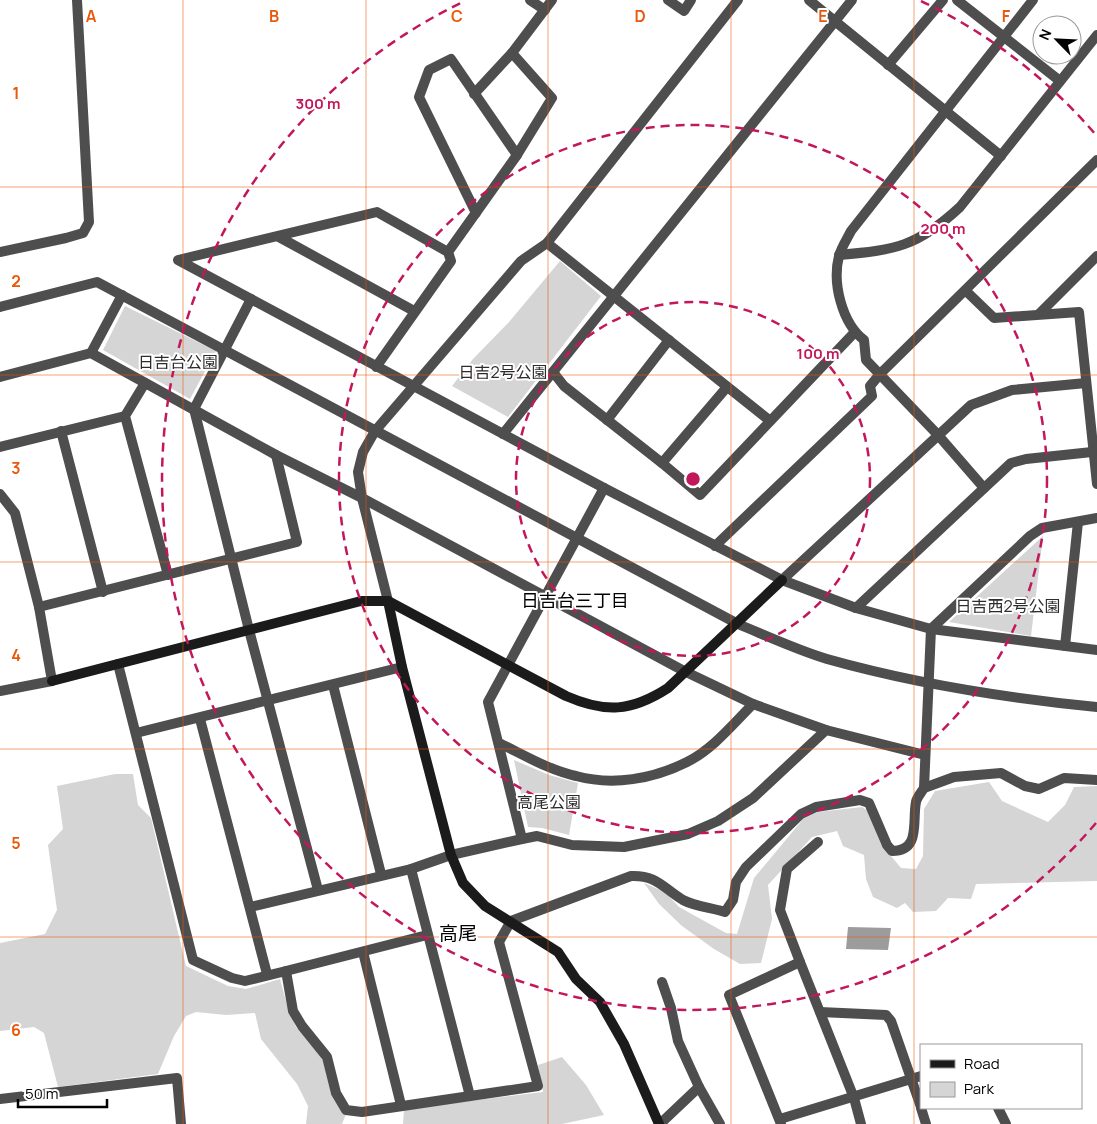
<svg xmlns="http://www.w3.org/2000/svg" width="1097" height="1124" font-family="Manrope,'Noto Sans JP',sans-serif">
<rect width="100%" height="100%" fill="#fff"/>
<g fill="#d5d5d5">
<polygon points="560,261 601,296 508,417 452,386 473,359 509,322"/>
<polygon points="125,306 216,351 190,399 103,350"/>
<polygon points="1043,536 1031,636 949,622"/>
<polygon points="514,760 549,775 578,783 569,835 542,828 528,827"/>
<polygon points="115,774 133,774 138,805 151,818 186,966 228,986 246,989 280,979 289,1012 296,1027 324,1059 346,1114 342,1124 306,1124 308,1106 297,1084 261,1039 255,1013 226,1015 196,1012 186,1016 174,1036 158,1074 58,1087 44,1033 34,1027 0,1031 0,943 45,934 57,910 48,845 63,829 57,786"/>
<polygon points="989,782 1002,801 1048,822 1065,805 1074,787 1097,786 1097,881 976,884 971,899 948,898 936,911 913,912 905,903 897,908 873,897 866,879 864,855 843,846 837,831 812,837 768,885 772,919 761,963 740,964 714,949 682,926 659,904 644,883 665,892 679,907 726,933 737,934 754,878 804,818 818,812 862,807 868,811 881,844 901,868 916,869 923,856 924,809 935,791"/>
<polygon points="562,1057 586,1085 604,1115 562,1124 403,1124 404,1109 543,1092 538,1065"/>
</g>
<polygon fill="#9c9c9c" points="848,927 891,928 888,950 846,949"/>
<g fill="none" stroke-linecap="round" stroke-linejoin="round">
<g stroke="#4e4e4e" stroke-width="10">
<polyline points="530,0 545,10"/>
<polyline points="668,0 684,11 691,0"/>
<polyline points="809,0 1001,156"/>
<polyline points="957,0 1060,81"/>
<polyline points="888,65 943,0"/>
<polyline points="474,94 512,53 552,0"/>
<polyline points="476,213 419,97 429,70 451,59 517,155"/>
<polyline points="279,237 414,311"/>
<polyline points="547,243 769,420"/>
<polyline points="0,252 66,238 83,233 89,222 77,0"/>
<polyline points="448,252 517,155 552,98 512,53"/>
<path d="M839 255C895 250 917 247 960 207L1097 35"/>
<polyline points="966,291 994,318 1079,312 1097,484"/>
<polyline points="251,299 194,409 249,630 318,890"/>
<path d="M0 307 97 282 738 624C767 636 797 650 827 659 916 684 1005 698 1097 707"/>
<polyline points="1039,314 1097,256"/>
<polyline points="91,353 122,295"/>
<polyline points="376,367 451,261 448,252 377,212 178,260 604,488 782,580 856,608 931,629 1097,650"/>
<polyline points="553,372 564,386 662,463 727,387"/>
<polyline points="0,377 91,353 276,455 362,498 684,671 753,704 826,730 925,755"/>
<polyline points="145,383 125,416 168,575"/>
<polyline points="607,420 669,340"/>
<polyline points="61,431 103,592"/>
<polyline points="503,434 852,0"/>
<polyline points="0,447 125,416"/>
<polyline points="662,463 700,495 854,333"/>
<path d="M984 488 938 435 866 360 864 340C842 323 832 283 839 256 841 248 847 239 851 231L1033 0"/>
<polyline points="0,494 15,513 39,607 52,681 0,691"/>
<polyline points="715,546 872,396 870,386 880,374 1097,160"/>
<polyline points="782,580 971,405 1012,390 1086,383"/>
<polyline points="388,601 362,498 358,472 363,452 375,431 521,261 547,243 738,0"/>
<polyline points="39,607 297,542 276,455"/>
<polyline points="856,608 1011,463 1026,459 1092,452"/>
<polyline points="1065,646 1078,522"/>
<path d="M118 664 193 960 232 978 245 981 286 971 293 1011 302 1026 327 1057 336 1093 346 1110 362 1112 538 1086 499 942 511 921 631 876C657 875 663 888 683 900 694 906 712 908 725 912L733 900 736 882 746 867 801 814 816 807 860 800 869 803 887 845 892 851C921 851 912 822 916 802 917 797 921 793 924 788L931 629 1030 536 1042 528 1097 518"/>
<polyline points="333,685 381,874"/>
<polyline points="200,719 267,974"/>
<polyline points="136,733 402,667"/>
<path d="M499 743C524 755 549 770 576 776 613 786 653 779 687 762 713 749 733 724 753 704"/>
<polyline points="924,788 954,777 1001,773 1025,786 1039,789 1064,778 1097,780"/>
<polyline points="522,839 488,702 604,488"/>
<polyline points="411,869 470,1096"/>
<polyline points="250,907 411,869 451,855 522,839 537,836 572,845 624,847 688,834 718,821 753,798 826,730"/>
<polyline points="363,952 401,1105"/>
<polyline points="800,962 854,1098 861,1124"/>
<polyline points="286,971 427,935"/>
<polyline points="820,1012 886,1015 891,1021 921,1107"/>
<polyline points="699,1087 720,1124"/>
<polyline points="0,1099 177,1078 181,1124"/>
<polyline points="921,1108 926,1124"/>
<polyline points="998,1108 1006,1124"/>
<polyline points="780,1119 921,1076"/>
<polyline points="660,1124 699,1087 678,1041 671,1008 662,982"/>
<polyline points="781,1124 729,995 800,962 780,910 787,869 818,842"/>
</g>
<g stroke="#1b1b1b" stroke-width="10">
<polyline points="388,601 402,667 451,855 463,883 485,906 558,952 576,979 600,1002 624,1044 659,1124"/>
<path d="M52 681 361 601H388L566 696C605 713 631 712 668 688L782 580"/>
</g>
</g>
<path fill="none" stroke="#e8590c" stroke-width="1" stroke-opacity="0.55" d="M183 0V1124M366 0V1124M548 0V1124M731 0V1124M914 0V1124M0 187H1097M0 375H1097M0 562H1097M0 749H1097M0 937H1097"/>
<g fill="none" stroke="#c2185b" stroke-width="2.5" stroke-dasharray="9 6">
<circle cx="693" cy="479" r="177"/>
<circle cx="693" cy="479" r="354"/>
<path d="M1096 823A530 530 0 1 1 465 1M921 1A530 530 0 0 1 1096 135"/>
</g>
<g text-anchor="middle" stroke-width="4" stroke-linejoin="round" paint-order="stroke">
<g font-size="16" fill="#2c2c2c" stroke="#fff">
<text x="178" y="368">日吉台公園</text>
<text x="503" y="378">日吉2号公園</text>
<text x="1008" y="612">日吉西2号公園</text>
<text x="549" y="808">高尾公園</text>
</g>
<g font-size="18" fill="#000" stroke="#fff">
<text x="575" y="607">日吉台三丁目</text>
</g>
<g font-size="19" fill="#000" stroke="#fff">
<text x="458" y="940">高尾</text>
</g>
</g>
<g font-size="16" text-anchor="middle" font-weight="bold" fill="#e8590c" stroke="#fff" stroke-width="4" stroke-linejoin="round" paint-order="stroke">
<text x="91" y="22">A</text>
<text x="274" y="22">B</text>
<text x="457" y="22">C</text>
<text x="640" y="22">D</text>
<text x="823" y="22">E</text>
<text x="1006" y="22">F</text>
<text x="16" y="99">1</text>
<text x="16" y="287">2</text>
<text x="16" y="474">3</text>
<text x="16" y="661">4</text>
<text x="16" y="849">5</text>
<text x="16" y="1036">6</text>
</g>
<circle cx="693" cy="479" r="8" fill="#c2185b" stroke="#fff" stroke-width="2.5"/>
<g font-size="15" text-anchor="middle" font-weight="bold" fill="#c2185b" stroke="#fff" stroke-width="4" stroke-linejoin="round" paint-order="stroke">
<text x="318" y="109">300 m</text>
<text x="943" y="234">200 m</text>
<text x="818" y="359">100 m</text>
</g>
<rect x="920" y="1044" width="162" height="65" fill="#ffffff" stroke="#999999"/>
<rect x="930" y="1060" width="25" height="8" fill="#1b1b1b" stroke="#999999"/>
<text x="964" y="1069" font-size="15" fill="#000000">Road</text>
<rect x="930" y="1082" width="25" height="15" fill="#d5d5d5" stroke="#999999"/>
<text x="964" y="1094" font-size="15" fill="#000000">Park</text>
<g transform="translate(1057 40) rotate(294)"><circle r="24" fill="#ffffff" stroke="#999999"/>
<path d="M0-4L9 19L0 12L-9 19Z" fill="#000000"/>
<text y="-8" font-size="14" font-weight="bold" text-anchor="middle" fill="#000000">N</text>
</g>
<path d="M18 1099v8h89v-8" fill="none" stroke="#000000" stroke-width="2.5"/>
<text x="25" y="1099" font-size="15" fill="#000000" stroke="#ffffff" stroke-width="4" paint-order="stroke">50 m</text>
</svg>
